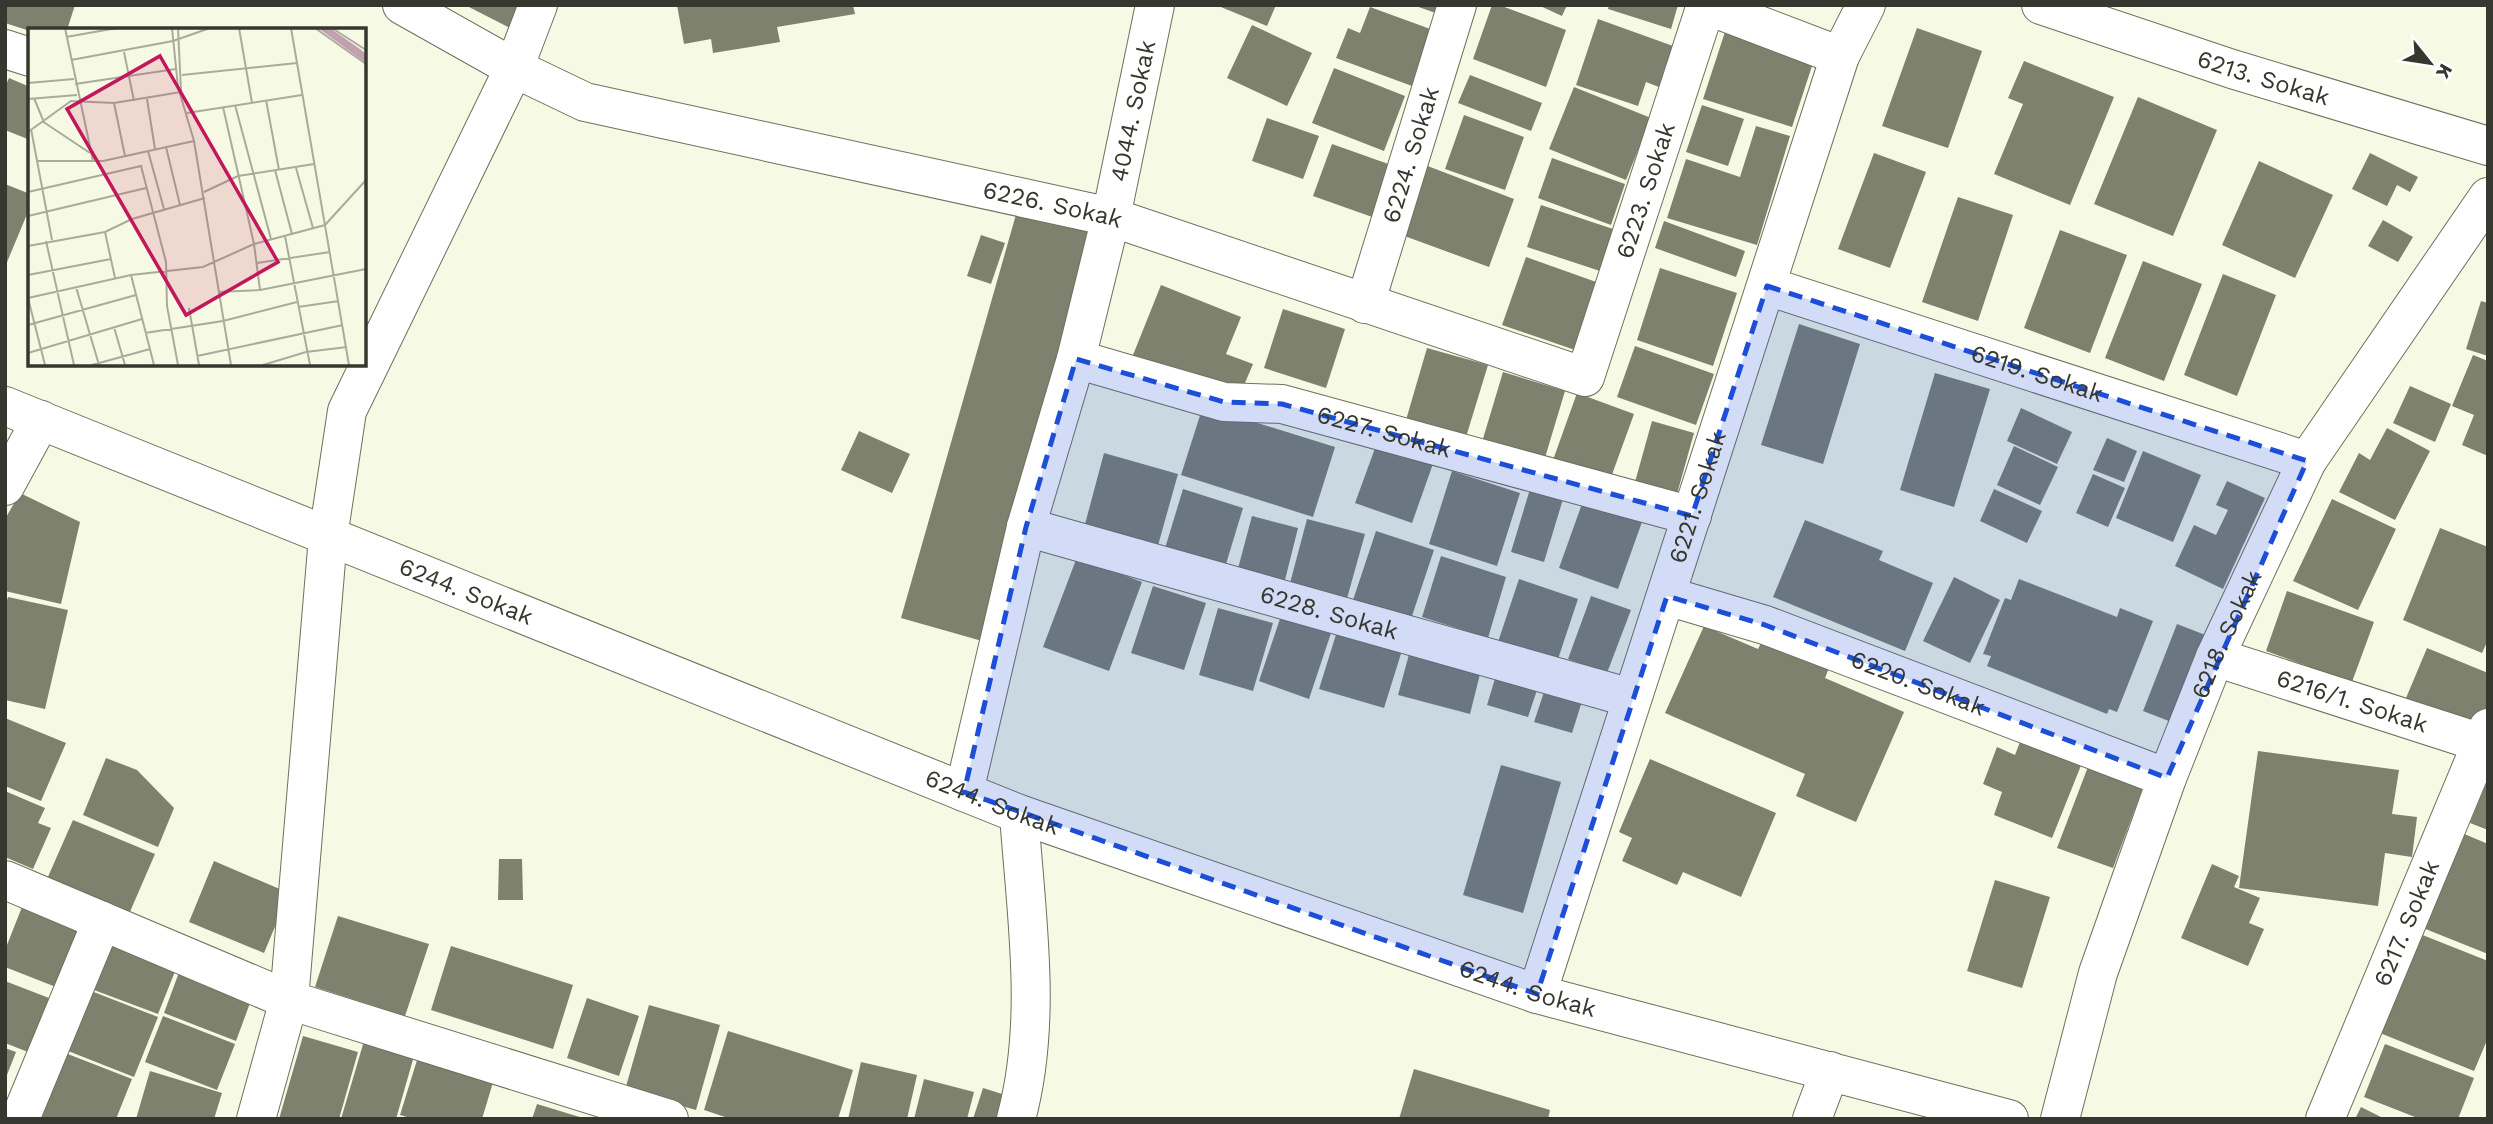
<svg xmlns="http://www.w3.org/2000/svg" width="2493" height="1124" font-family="'Work Sans',sans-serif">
<rect width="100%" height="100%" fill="#f6fae4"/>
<g fill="#7e816d">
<polygon points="5,5 75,5 67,30 30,31 5,23"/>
<polygon points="465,5 524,5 514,30"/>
<polygon points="677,5 853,5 855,14 777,27 780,42 713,53 711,39 684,44"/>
<polygon points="1216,5 1276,5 1267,26"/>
<polygon points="1413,5 1447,5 1444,16"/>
<polygon points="1492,5 1499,5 1566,30 1546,87 1473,59"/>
<polygon points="1538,5 1567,5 1562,16"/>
<polygon points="1609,5 1678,5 1671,29 1608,9"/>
<polygon points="1370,7 1433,30 1412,86 1336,58 1348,28 1360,33"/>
<polygon points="1598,19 1673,46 1659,87 1646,82 1638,106 1576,85"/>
<polygon points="1252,25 1312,53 1287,106 1227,78"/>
<polygon points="1917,28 1982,51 1948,148 1882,126"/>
<polygon points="1725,32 1814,60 1792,127 1703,99"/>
<polygon points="2024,61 2114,97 2070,205 1994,174 2023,104 2008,98"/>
<polygon points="1334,68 1405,96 1384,151 1312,123"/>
<polygon points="1470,75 1542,103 1531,131 1458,103"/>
<polygon points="9,78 30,87 30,140 5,130 5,87"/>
<polygon points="1574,87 1651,118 1626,180 1549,149"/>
<polygon points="2138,97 2217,130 2173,236 2094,204"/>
<polygon points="1702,105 1744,119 1728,166 1686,152"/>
<polygon points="1464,115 1524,137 1505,190 1445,169"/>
<polygon points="1267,118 1319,136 1303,179 1252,161"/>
<polygon points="1756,126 1790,136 1757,245 1667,218 1686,159 1740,177"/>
<polygon points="1332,144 1394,166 1375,218 1313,196"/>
<polygon points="1874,153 1926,172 1890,268 1838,249"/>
<polygon points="2370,153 2418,177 2410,192 2397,185 2387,206 2352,189"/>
<polygon points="1552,158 1625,184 1611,225 1538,198"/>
<polygon points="2259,161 2333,195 2295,278 2222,245"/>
<polygon points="1425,165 1514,199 1489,267 1399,234"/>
<polygon points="5,184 30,194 30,207 5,267"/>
<polygon points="1958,197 2013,215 1978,321 1922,302"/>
<polygon points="1019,204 1100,227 982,641 901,618"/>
<polygon points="1541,205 1613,229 1600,271 1527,247"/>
<polygon points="2383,220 2413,237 2398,262 2368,246"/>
<polygon points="1664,221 1745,251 1736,277 1655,248"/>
<polygon points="2060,230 2127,255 2090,353 2024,328"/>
<polygon points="981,235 1005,243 991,284 967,276"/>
<polygon points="1526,257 1599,283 1575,350 1502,325"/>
<polygon points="2143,261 2202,284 2164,381 2105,358"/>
<polygon points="1660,268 1737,293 1713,366 1637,340"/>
<polygon points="2223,274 2276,295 2237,396 2184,375"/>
<polygon points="1161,285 1241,317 1226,354 1253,364 1237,402 1131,360"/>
<polygon points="2481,301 2488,303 2488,356 2466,349"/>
<polygon points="1283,309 1345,329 1326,388 1264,368"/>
<polygon points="1799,324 1860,344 1823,464 1761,445"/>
<polygon points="1635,346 1714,374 1696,425 1617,397"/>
<polygon points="1427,348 1488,365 1466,437 1406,420"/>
<polygon points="2473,355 2488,361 2488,456 2462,445 2474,415 2452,406"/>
<polygon points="1503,372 1565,391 1544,461 1482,442"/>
<polygon points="1935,373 1990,389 1954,507 1900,490"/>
<polygon points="2410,386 2451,404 2435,442 2393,423"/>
<polygon points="1577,393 1634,414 1610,480 1553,460"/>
<polygon points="1203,406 1335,447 1313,517 1181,475"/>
<polygon points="2021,408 2072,432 2057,464 2007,441"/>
<polygon points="1652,421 1694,433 1677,494 1635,482"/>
<polygon points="2387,428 2430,451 2395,520 2339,492 2359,453 2370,460"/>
<polygon points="859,431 910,454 892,493 841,470"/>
<polygon points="2107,438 2137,451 2124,482 2093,470"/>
<polygon points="1378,440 1434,461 1412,523 1355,503"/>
<polygon points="2014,446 2058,467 2040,505 1997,485"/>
<polygon points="2143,451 2201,475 2173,542 2116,518"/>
<polygon points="1104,453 1178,474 1157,549 1084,528"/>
<polygon points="1452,471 1520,493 1497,566 1429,544"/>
<polygon points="2093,474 2125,488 2108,527 2076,513"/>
<polygon points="2227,481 2265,498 2223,589 2175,566 2194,525 2216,535 2228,510 2216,505"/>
<polygon points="1183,489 1243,508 1223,574 1163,555"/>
<polygon points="1530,489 1563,499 1544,562 1511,552"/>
<polygon points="1994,489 2042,511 2027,543 1980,521"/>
<polygon points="20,493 80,522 61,604 5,591 5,519"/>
<polygon points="2332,499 2396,529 2358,610 2293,581"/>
<polygon points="1583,501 1642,522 1618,589 1559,568"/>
<polygon points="1252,516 1298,528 1283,588 1236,576"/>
<polygon points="1307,519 1365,534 1346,602 1289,587"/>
<polygon points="1805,520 1883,551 1879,560 1933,583 1905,651 1773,597"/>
<polygon points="2440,528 2488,547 2488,640 2482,653 2403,620"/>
<polygon points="1376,531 1434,550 1411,619 1353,600"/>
<polygon points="1441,556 1506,577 1488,638 1422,617"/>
<polygon points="1077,557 1142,582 1109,671 1043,647"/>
<polygon points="1954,577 2000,600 1970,663 1923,641"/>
<polygon points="1519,579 1578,599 1557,662 1498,642"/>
<polygon points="2019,579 2117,617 2120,608 2153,621 2117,712 2109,709 2107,714 1987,666 1991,656 1983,654 2005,598 2011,600"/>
<polygon points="1153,586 1206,603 1184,670 1131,653"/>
<polygon points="2287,591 2374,622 2352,682 2266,651"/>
<polygon points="1591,596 1631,610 1607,673 1568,659"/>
<polygon points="8,597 68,610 45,709 5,700 5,607"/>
<polygon points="1218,608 1273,623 1253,691 1199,675"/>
<polygon points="1283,610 1333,627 1309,699 1259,681"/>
<polygon points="2177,624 2208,636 2174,723 2143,711"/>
<polygon points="1339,625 1404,644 1384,708 1319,689"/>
<polygon points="1704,626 1758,649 1763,639 1829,668 1825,678 1904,712 1856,822 1796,796 1805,774 1665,713"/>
<polygon points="1411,647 1482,666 1470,714 1398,695"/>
<polygon points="2427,648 2488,673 2488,709 2475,740 2401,710"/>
<polygon points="1497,672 1539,684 1528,717 1487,705"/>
<polygon points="1547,683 1584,695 1572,733 1534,722"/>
<polygon points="5,718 66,743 41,801 5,786"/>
<polygon points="2023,734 2084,758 2052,838 1994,815 2002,792 1983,784 1997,747 2015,755"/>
<polygon points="2258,751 2399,770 2392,814 2417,817 2412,857 2385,853 2378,906 2239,888"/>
<polygon points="106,758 137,770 174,808 158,847 83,815"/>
<polygon points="1650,759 1776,813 1741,897 1683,872 1677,885 1622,861 1632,838 1619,832"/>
<polygon points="2091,759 2146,779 2113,868 2057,848"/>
<polygon points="1501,765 1561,782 1523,913 1463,895"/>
<polygon points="2488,778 2488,830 2470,823"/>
<polygon points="5,791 45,808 38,823 51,828 33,869 5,857"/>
<polygon points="73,820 155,854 129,914 47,879"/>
<polygon points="2462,833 2488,844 2488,954 2423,928"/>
<polygon points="499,859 522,859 523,900 498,900"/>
<polygon points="214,861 289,893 264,953 189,922"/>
<polygon points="2212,864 2239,876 2234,887 2260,898 2249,923 2264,929 2248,966 2181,938"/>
<polygon points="1995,880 2050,897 2022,988 1967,971"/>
<polygon points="22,907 84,930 61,989 5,967 5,950"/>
<polygon points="338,916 429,944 405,1016 315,987"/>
<polygon points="2420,934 2488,961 2488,1038 2474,1071 2380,1033"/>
<polygon points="104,941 176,969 158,1014 86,987"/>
<polygon points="451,946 573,985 553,1049 431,1010"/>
<polygon points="181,967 253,995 236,1041 164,1013"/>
<polygon points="5,981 49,998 28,1052 5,1043"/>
<polygon points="86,989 158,1017 134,1077 63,1049"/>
<polygon points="587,998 639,1016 619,1076 567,1058"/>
<polygon points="649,1005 720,1025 696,1110 625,1090"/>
<polygon points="163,1016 235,1044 217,1090 145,1062"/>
<polygon points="728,1031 853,1070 838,1119 731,1119 704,1110"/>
<polygon points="303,1036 358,1052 339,1119 279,1119"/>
<polygon points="364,1041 414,1056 396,1119 341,1119"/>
<polygon points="2385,1044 2474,1078 2458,1119 2420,1119 2364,1097"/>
<polygon points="5,1048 16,1052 5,1080"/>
<polygon points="60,1051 132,1079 116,1119 47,1119 35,1114"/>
<polygon points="418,1057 494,1079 482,1119 414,1119 400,1115"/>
<polygon points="861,1062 917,1075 907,1119 848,1119"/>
<polygon points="1414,1069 1550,1110 1548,1119 1399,1119"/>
<polygon points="150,1071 222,1093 214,1119 136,1119"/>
<polygon points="924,1079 974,1092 967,1119 914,1119"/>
<polygon points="983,1088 1018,1099 1011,1119 973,1119"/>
<polygon points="537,1104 583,1118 583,1119 532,1119"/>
<polygon points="2361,1107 2385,1119 2355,1119"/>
</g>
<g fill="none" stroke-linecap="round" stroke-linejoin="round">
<g stroke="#6d715d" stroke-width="40">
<g id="minor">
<path id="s1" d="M402 5 514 68 585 102 1111 217 1585 377 1706 5"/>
<polyline points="1706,5 1840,56"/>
<path id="s2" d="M2041 5 2232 69 2488 146"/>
<polyline points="5,49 30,57"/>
<path id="s3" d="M1767 286 2307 461"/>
<path id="s4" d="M1365 304 1457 5"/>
<path id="s5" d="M1076 359 1224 402 1282 404 1692 516"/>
<path id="s6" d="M5 406 1019 814 1537 994 2009 1119"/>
<polyline points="5,486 41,420"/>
<path id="s7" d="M1026 527 1631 698"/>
<path id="s8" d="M1667 596 1765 625 2167 778"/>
<path id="s9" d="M2215 657 2488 745"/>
<path id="s10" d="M964 792 1026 527 1076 359 1111 217 1155 5"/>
<polyline points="5,880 289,1000 669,1119"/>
<path id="s11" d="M1537 994 1840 56 1866 5"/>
<polyline points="20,1119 102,921"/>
<polyline points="256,1119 289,1000 328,537 347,411 514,68 538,5"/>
<path d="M1016 1119C1043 1020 1026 915 1019 814"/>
<polyline points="1812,1119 1830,1071"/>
<path id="s12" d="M2060 1119 2098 973 2167 778 2215 657 2307 461 2488 197"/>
<path id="s13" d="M2325 1119 2488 728"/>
</g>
</g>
<use href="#minor" stroke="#fff" stroke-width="38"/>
</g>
<path fill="#1d4ed8" fill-opacity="0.2" stroke="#1d4ed8" stroke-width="5" stroke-dasharray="14 9" stroke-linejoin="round" d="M1767 286 2307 461 2167 778 1765 625 1667 596 1537 994 964 792 1026 527 1076 359 1224 402 1282 404 1692 516Z"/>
<g text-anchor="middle" stroke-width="5" stroke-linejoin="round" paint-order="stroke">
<g font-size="24" fill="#36372e" stroke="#fff">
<text dy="8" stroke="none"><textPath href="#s2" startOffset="234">6213. Sokak</textPath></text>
<text dy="8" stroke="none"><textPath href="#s10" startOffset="702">4044. Sokak</textPath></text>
<text dy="8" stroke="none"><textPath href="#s4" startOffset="156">6224. Sokak</textPath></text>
<text dy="8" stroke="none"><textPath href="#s1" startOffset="1442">6223. Sokak</textPath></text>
<text dy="8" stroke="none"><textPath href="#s1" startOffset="686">6226. Sokak</textPath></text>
<text dy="8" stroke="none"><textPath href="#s3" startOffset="284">6219. Sokak</textPath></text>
<text dy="8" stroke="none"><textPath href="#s5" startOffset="318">6227. Sokak</textPath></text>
<text dy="8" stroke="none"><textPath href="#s11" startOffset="522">6221. Sokak</textPath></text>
<text dy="8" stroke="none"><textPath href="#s6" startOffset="497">6244. Sokak</textPath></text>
<text dy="8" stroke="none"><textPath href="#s7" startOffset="315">6228. Sokak</textPath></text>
<text dy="8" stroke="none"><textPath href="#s12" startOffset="513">6218. Sokak</textPath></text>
<text dy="8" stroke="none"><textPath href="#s8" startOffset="266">6220. Sokak</textPath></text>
<text dy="8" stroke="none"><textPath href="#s9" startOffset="144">6216/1. Sokak</textPath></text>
<text dy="8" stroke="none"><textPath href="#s6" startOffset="1064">6244. Sokak</textPath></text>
<text dy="8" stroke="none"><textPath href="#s13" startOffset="212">6217. Sokak</textPath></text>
<text dy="8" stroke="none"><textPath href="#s6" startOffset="1631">6244. Sokak</textPath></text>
</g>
</g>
<g transform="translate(28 28)">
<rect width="338" height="338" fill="#f6fae4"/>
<path d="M290 0H302L332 21 338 26V35Z" fill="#c1a1b0"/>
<path fill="none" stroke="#a9ac9b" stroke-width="2" d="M37 0 65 133M144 0 150 59 166 113 203 337M150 0 153 63M211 0 224 75M263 0 321 337M287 0 338 36M304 0 338 22M38 9 89 0M96 24 106 73M43 32 145 13 182 0M154 47 269 35M0 55 46 51M47 56 148 41M6 70 15 92M0 71 49 67M119 71 127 121M238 72 251 142M86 75 97 128M207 77 243 211M195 79 226 216 232 262M159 85 274 67M14 93 62 125M3 101 24 212M0 104 43 73 86 75 153 64M138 119 152 177M120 123 136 181M10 133H75L166 113M268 140 285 200M247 142 264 206M0 164 113 138 138 234 139 278 150 337M176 164 210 148 286 136M0 188 118 160M77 204 87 250M257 208 282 337M18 213 46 337M0 218 77 204 104 191 177 170M229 235 302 224M0 247 83 231M103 247 126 337M48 259 71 337M190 264 232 262 338 241M0 270 103 247 175 239 226 216 297 197 338 152M0 270 17 337M270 279 311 273M161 280 171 337M0 297 108 267M86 299 97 337M117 305 195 293 269 274M0 325 114 291M169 328 315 297M64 337 122 321M235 337 278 324 319 319"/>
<path fill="#c2185b" fill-opacity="0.15" stroke="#c2185b" stroke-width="3.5" d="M132 28 250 234 158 287 39 81Z"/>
<rect width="338" height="338" fill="none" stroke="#36372e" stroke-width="3.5"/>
</g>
<rect width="2493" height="1124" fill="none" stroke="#36372e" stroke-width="14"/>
<g transform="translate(2430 63) rotate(120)" stroke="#ffffff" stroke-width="5" paint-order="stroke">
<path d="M0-5L12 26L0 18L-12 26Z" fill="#36372e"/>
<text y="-10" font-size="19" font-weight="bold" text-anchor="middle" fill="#36372e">K</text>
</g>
</svg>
